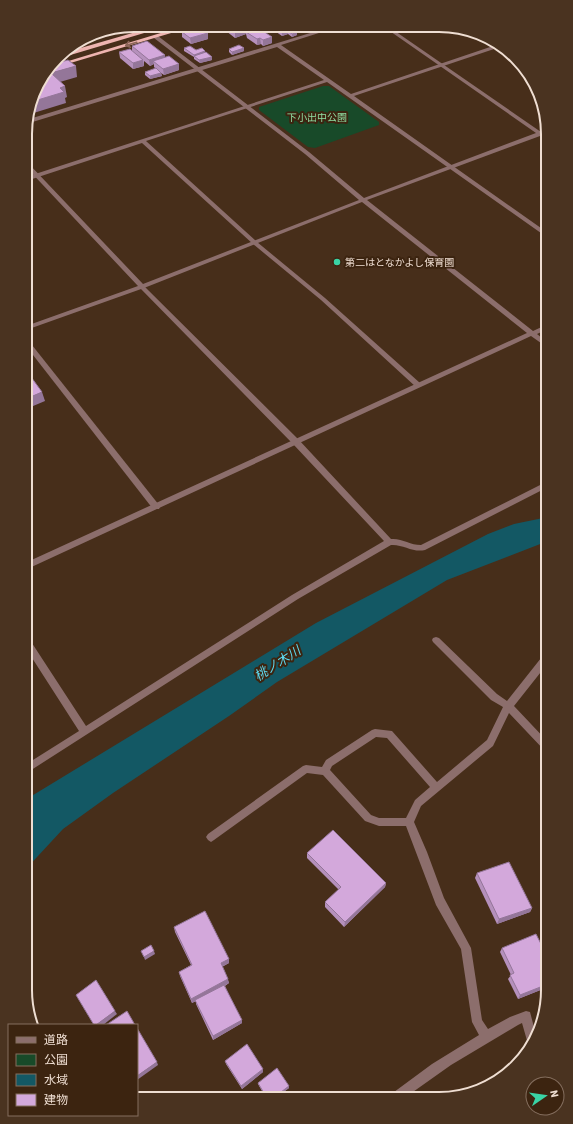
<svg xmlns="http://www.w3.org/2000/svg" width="573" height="1124" font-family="'Source Sans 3','Noto Sans JP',sans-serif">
<rect width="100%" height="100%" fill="#472e1a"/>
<polygon fill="#184a29" points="323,86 329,86 379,122 379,125 315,148 308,147 259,110 259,107"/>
<polygon fill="#135864" points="548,517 548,541 447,580 277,682 229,716 113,793 63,829 25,870 25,800 316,623 488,534 514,524"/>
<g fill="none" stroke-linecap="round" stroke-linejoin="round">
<g fill="#8c6e6c" fill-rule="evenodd">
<polygon points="333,26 341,26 281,45 351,94 496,45 500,47 354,96 548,233 548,238 327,82 146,141 257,242 325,298 420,383 421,385 418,387 416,387 321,300 253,244 142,143 26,181 26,177 324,80 277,47 26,124 26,120"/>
<path d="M142 285 144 286 299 440 391 539C402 538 410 545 421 545L548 481V487L425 550C413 553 403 544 391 545L298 599 25 774V765L79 731 25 647V636L28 637 86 726 292 595 384 541 293 444 140 288 139 287Z"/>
<polygon points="26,340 28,340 159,505 160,507 159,509 153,509 26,346"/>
<path d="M436 637 439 638 497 694 507 701 545 653 548 652V663L514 706 548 742V752L545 751 509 713 493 746 421 806 414 822 427 852 444 898 471 948 482 1020 488 1029 510 1017 526 1011 530 1012 535 1031 530 1045 528 1044 522 1023 518 1025 451 1065 403 1099H388L390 1095 432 1064 479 1035 472 1022 461 949 436 905 406 826H379L365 821 323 775 307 773 214 840 211 842 208 840 206 837 208 834 303 766 306 765 322 767 326 760 372 730 375 729 392 731 437 782 487 740 503 707 491 700 433 642 432 640 433 638ZM376 737 387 738 430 787 415 800 406 818H379L371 815 330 770 332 766Z"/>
</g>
<g fill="#8c6e6c" fill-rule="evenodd">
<polygon points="139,25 144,25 150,31 146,32"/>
<polygon points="384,27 389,27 541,132 547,130 548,133 544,134 548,137 548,141 540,136 367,200 533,331 548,324 548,329 537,334 548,343 548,348 531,336 25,570 25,563 527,333 362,202 144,288 26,330 26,326 138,286 26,167 26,162 28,163 143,284 359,200 305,154 154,38 154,36 158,36 309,152 364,198 536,133"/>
</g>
<g fill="#eeb4b0" fill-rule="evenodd">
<polygon points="160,25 171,25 57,59 60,54"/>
<polygon points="187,25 198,25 57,67 52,66"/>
</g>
</g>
<g fill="#b590bc">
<polygon points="226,26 253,26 254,29 272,37 272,43 263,46 261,44 257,45 247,38 246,34 235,38 226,31"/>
<polygon points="264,26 284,26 289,29 297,32 297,35 292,37 288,34 282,36 272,29 272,28 269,29"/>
<polygon points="297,26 312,26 301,29"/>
<polygon points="182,32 208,33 208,39 191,44 182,37"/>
<polygon points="132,46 165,55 165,58 179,70 164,75 161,73 162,76 150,79 145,75 145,72 156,69 154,67 154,64 150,66 144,61 144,66 133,69 120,58 119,52 132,51"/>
<polygon points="184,48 196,50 205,51 205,52 212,60 200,63 194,59 194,57 184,51"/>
<polygon points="244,48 244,51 232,55 229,52 229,49"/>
<polygon points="307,853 386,883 385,887 344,927 325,907 325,902 339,890 307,858"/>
<polygon points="477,873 532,908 530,912 497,924 475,878"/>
<polygon points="174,927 229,963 222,967 229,983 225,986 242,1023 213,1040 196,1004 196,1001 192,1003 180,976 179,972 191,965 175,932"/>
<polygon points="502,948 548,958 548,987 518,999 508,979 511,975 500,952"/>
<polygon points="225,1061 263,1069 263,1072 242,1089 226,1064"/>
<polygon points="258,1083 289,1088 275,1098 266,1098 258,1084"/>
</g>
<g fill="#947699">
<polygon points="129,26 129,27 94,36 93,33"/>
<polygon points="254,26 254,32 246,32 246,34 235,38 235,32"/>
<polygon points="269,26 278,26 272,27 272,28 269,29"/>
<polygon points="301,26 312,26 301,29"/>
<polygon points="288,31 288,34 282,36 282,33"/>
<polygon points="297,32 297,35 292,37 292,34"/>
<polygon points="208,33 208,39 191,44 190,38"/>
<polygon points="272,37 272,43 263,46 263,40"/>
<polygon points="260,38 261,44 257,45 257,39"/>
<polygon points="244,48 244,51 232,55 232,52"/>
<polygon points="205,51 205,54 194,56 194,58 194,55"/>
<polygon points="165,55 165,61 153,61 154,64 150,66 149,60"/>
<polygon points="212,57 212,60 200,63 199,60"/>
<polygon points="143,60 144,66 133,69 133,63"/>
<polygon points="179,64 179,70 164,75 163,69"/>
<polygon points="76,66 77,77 53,84 51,73"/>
<polygon points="161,73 162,76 150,79 150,76"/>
<polygon points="65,86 67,97 65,98 66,103 27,115 31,102 60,88"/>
<polygon points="42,392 45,401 26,409 26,399"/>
<polygon points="386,883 385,887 344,927 345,922"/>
<polygon points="532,908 530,912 497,924 499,919"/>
<polygon points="154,951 155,954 145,960 144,957"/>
<polygon points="229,959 229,963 221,967 221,963"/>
<polygon points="228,979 229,983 192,1003 191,999"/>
<polygon points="548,984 548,987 518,999 520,995"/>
<polygon points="115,1011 117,1014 103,1025 96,1025"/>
<polygon points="242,1020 242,1023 213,1040 213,1036"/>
<polygon points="157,1062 158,1065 137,1080 137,1076"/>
<polygon points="263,1069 263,1072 242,1089 241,1086"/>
<polygon points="289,1086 289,1088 275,1098 273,1098"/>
</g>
<g fill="#d3a8db" stroke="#947699">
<polygon points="226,26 254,26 235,32"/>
<polygon points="274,26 284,26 289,29 292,28 297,32 292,34 288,31 282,33 272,27"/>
<polygon points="199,27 208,33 190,38 182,32"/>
<polygon points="257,27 272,37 263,40 260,38 257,39 246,32"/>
<polygon points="147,41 165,55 149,60 132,46"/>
<polygon points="239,45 244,48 232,52 229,49"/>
<polygon points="190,46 196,50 202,48 205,51 194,55 184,48"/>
<polygon points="130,49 143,60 133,63 119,52"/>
<polygon points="206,52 212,57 199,60 194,56"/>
<polygon points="169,56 179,64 163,69 153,61"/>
<polygon points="68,60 76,66 51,73 65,86 60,88 64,92 31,102 36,85 53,64"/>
<polygon points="156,68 161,73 150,76 145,72"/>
<polygon points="26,370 42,392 26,399"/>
<polygon points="333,830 386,883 345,922 325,902 341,887 307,853"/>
<polygon points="509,862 532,908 499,919 477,873"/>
<polygon points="205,911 229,959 221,963 228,979 191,999 179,972 192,965 174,927"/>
<polygon points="536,934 548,958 548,984 520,995 510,975 514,973 502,948"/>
<polygon points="151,945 154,951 144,957 141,951"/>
<polygon points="96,980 115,1011 96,1025 94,1025 76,995"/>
<polygon points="224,985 242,1020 213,1036 195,1000"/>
<polygon points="127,1011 135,1025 106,1025"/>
<polygon points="137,1028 157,1062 137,1076"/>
<polygon points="247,1044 263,1069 241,1086 225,1061"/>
<polygon points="277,1068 289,1086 273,1098 267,1098 258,1083"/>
<polygon points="287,1095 289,1099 282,1099"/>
</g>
<defs><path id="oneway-shaft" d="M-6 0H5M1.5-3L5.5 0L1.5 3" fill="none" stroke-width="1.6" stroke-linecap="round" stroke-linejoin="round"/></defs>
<use stroke="#8c6558" href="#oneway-shaft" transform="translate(131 44) rotate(164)"/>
<circle fill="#3ad4a5" stroke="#3c2410" stroke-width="1.5" cx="337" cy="262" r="4"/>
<g text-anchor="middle" stroke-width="4" stroke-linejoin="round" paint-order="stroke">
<g font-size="10" fill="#90dfa4" stroke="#3c2410">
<text x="317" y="121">下小出中公園</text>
</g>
<g font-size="10" fill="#efded2" stroke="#3c2410" text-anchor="start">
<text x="345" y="266">第二はとなかよし保育園</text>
</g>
<g font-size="13" font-style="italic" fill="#5edaf1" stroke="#3c2410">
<text transform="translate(277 663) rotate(-33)" y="5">桃ノ木川</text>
</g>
</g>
<path d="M0 0H573V1124H0ZM134 32H439A102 102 0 0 1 541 134V990A102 102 0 0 1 439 1092H134A102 102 0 0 1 32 990V134A102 102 0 0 1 134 32Z" fill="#4a3320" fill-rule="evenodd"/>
<path fill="none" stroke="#efded2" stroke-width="2" d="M134 32H439A102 102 0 0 1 541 134V990A102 102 0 0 1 439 1092H134A102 102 0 0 1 32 990V134A102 102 0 0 1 134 32Z"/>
<rect x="8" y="1024" width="130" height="92" fill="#3c2410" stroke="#846e5e"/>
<rect x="16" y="1037" width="20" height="6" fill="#8c6e6c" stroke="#846e5e"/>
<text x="44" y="1044" font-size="12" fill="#efded2">道路</text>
<rect x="16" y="1054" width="20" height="12" fill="#184a29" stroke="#846e5e"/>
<text x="44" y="1064" font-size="12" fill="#efded2">公園</text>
<rect x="16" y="1074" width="20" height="12" fill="#135864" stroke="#846e5e"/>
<text x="44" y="1084" font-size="12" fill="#efded2">水域</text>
<rect x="16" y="1094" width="20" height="12" fill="#d3a8db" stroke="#846e5e"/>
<text x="44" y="1104" font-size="12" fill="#efded2">建物</text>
<g transform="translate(545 1096) rotate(77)"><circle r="19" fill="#3c2410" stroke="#846e5e"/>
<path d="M0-3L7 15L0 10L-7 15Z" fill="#3ad4a5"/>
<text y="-6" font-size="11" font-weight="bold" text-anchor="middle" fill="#efded2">N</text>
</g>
</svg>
